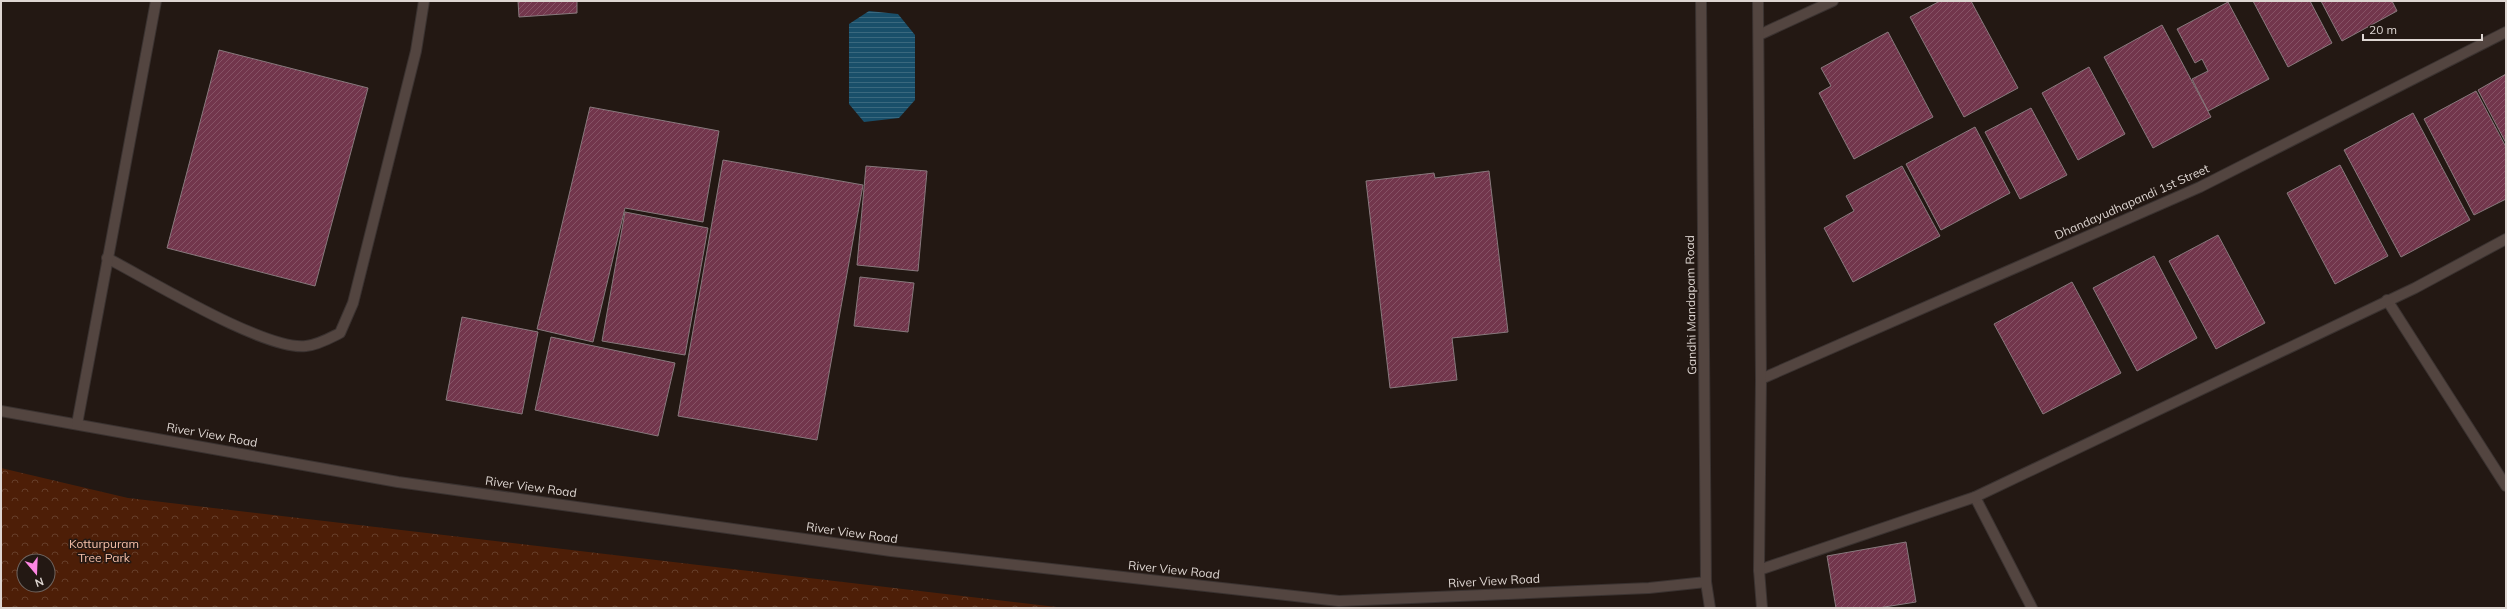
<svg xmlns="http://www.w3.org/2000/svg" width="2507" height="609" font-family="Mulish,sans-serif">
<defs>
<pattern id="park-crowns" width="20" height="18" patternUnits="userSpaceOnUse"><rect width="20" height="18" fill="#4d1e07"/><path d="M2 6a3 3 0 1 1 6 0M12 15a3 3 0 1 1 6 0" fill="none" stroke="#663e2a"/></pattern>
<pattern id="water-rules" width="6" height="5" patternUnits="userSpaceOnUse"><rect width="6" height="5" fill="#194f6a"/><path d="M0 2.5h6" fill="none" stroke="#3a687e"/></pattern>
<pattern id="building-hatch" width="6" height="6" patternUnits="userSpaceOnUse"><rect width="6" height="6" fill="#72364c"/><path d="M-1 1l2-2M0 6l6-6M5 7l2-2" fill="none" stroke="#865265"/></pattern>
</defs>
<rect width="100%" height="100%" fill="#231813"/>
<path fill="url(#park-crowns)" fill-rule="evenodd" d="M1 468 128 498 1065 608H1ZM24 561H48V585H24Z"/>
<polygon fill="url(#water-rules)" points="869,11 898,14 915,35 915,100 899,118 864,122 849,104 849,24"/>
<g fill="url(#building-hatch)" stroke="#88797d">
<polygon points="518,1 577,1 577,13 519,17"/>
<polygon points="1940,1 1971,1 2018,88 1964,117 1910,17"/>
<polygon points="2253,1 2310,1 2332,43 2288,67"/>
<polygon points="2321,1 2392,1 2397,11 2342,41"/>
<polygon points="2228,2 2269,79 2208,111 2192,79 2208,71 2202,59 2195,63 2177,29"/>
<polygon points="2162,25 2211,117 2153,148 2104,57"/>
<polygon points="1888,32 1933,117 1854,159 1819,93 1831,86 1821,68"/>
<polygon points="219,50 368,88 315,286 167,248"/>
<polygon points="2089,67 2125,134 2078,160 2042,93"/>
<polygon points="2506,74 2506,143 2478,90"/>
<polygon points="2476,91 2506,147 2506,199 2474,215 2424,119"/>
<polygon points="590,107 719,131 703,222 625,208 593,342 537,329"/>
<polygon points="2031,108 2067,175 2020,199 1985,132"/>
<polygon points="2413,113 2470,220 2401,257 2344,150"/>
<polygon points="1975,127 2010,193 1941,230 1906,164"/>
<polygon points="723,160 863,185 817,440 678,416"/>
<polygon points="2340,165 2388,256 2335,284 2287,193"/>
<polygon points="866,166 927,171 918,271 857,265"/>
<polygon points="1902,166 1940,236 1853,282 1824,228 1854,211 1846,196"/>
<polygon points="1489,171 1508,332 1452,338 1457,380 1390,388 1366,181 1434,173 1435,178"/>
<polygon points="625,212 708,228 685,355 602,341"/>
<polygon points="2218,235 2265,323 2216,349 2169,261"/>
<polygon points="2154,256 2197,338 2137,371 2093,288"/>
<polygon points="860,277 914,283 908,332 854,326"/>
<polygon points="2072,282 2121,373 2043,414 1994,324"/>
<polygon points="462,317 538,332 522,414 446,400"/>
<polygon points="551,337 675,363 658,436 535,410"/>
<polygon points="1906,542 1916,602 1878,608 1836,608 1827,556"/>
</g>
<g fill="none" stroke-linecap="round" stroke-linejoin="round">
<g stroke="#3a3230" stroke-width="12">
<g id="street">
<polyline points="1759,35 1833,1"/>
<path d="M107 258C148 279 265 351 306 346 318 345 330 338 340 333L353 303 416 51 424 1"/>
<polyline points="2387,300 2506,486"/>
<polyline points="1761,379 2200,187 2506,32"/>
<polyline points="1,411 398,482 891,551 1339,601 1649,588 1706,582"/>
<polyline points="77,424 156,1"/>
<polyline points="1975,497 2032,608"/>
<polyline points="1759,570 1975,497 2415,288 2506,239"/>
</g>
</g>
<g stroke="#3a3230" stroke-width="12">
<g id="secondary">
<polyline points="1701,1 1706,582 1710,608"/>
<polyline points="1758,1 1761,379 1759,570 1762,608"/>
</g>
</g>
<use href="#street" stroke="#534540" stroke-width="10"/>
<use href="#secondary" stroke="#534540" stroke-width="10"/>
</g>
<g text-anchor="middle" stroke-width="3" stroke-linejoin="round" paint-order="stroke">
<g font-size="12" fill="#ded6d2" stroke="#231813">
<text transform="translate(2132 202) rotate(-24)" y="4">Dhandayudhapandi 1st Street</text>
<text transform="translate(1691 305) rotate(-91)" y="4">Gandhi Mandapam Road</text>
<text transform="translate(212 435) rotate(10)" y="4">River View Road</text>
<text transform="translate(531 487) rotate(8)" y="4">River View Road</text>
<text transform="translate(852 533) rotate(8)" y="4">River View Road</text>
<text transform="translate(1174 570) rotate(6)" y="4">River View Road</text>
<text transform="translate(1494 581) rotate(-3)" y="4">River View Road</text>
</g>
<g font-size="12" fill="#f6bfa8" stroke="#231813">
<text x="104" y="548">Kotturpuram<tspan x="104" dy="14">Tree Park</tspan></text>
</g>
</g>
<rect width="2507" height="609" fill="none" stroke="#ded6d2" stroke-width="4"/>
<g transform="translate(36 573) rotate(161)"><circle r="19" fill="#231813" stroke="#6e645f"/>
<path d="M0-3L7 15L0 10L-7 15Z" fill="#fd86e2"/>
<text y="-6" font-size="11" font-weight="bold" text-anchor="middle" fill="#ded6d2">N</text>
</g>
<path d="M2363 34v6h119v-6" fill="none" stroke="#ded6d2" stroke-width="2"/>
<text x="2369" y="34" font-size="12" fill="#ded6d2" stroke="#231813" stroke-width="3" paint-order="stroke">20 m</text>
</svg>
